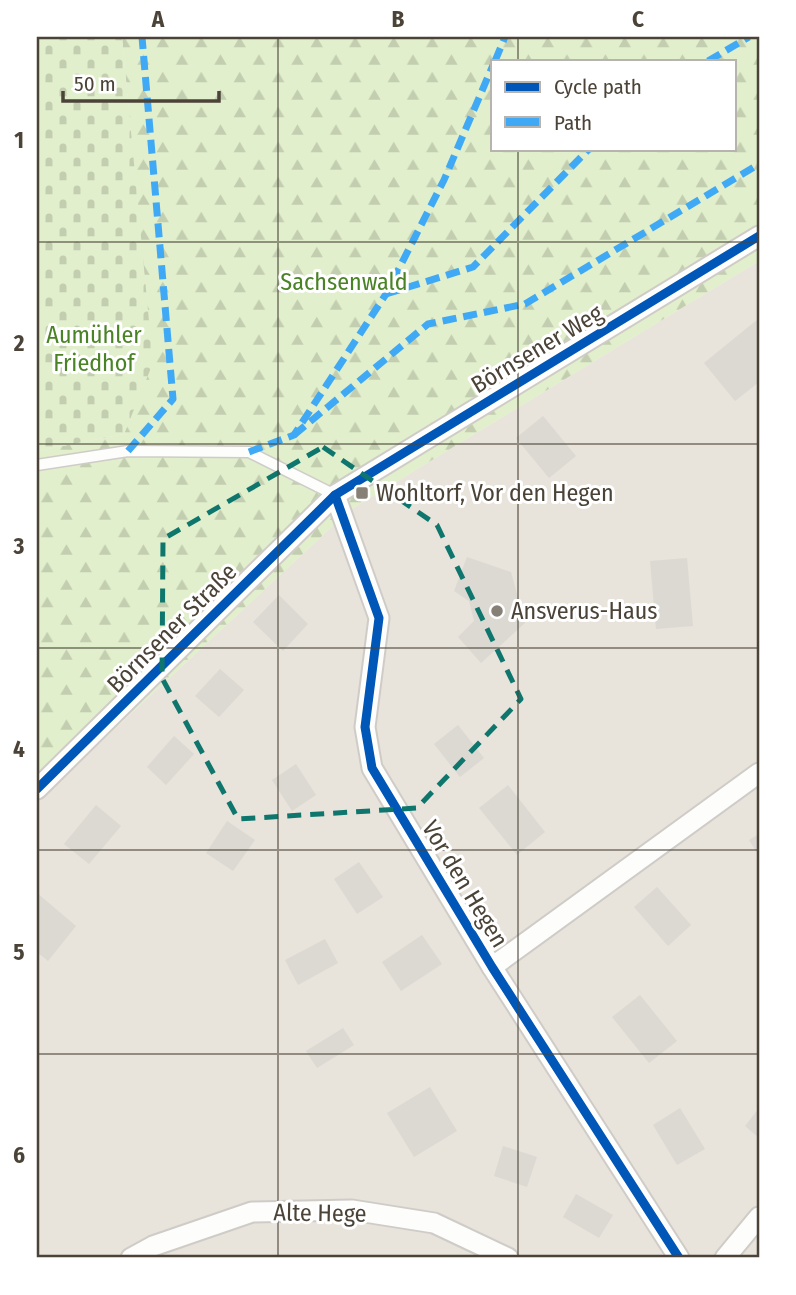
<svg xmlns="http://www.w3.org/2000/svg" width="796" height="1295" font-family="'Fira Sans Condensed',sans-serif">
<defs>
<pattern id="forest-firs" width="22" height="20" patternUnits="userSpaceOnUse" patternTransform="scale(1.75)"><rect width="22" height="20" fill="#e1efcc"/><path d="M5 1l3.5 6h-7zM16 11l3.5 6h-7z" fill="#c3ceb0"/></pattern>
<pattern id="cemetery-stones" width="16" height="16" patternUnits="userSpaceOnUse" patternTransform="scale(1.75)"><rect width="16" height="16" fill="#e1efcc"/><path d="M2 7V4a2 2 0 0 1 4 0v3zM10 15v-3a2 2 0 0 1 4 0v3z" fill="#c3ceb0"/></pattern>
</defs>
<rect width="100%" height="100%" fill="#f3f1ee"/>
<polygon fill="#e8e3db" points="759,261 759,1258 37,1258 37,801 350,510"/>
<path fill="url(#forest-firs)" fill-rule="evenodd" d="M122 37H759V261L350 510 37 801V451L124 434 152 363ZM493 61H735V149H493Z"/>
<polygon fill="url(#cemetery-stones)" points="37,37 122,37 153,363 124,434 37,451"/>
<g fill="#dcd9d3">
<polygon points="758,319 759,320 759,382 735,401 704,363"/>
<polygon points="543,416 576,456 549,478 516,438"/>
<polygon points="467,557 511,572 525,623 481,663 458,637 474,621 469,601 454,591"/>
<polygon points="687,558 693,626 656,629 650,561"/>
<polygon points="279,595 308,624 283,651 253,622"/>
<polygon points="220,669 244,690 219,717 195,696"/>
<polygon points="458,725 484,758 460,777 434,744"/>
<polygon points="174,736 194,754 166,785 147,767"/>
<polygon points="296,764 316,795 292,811 272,780"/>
<polygon points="508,785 545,832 517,855 479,808"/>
<polygon points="96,805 121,826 89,864 64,844"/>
<polygon points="227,821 255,840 233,871 206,853"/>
<polygon points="759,834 759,856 749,840"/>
<polygon points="359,862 383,897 357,914 334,879"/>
<polygon points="657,887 691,925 668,946 634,907"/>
<polygon points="37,893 76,926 48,961 37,952"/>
<polygon points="422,935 442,964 401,991 382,962"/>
<polygon points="325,939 338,963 298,985 285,960"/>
<polygon points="640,995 677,1041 649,1063 612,1017"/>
<polygon points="343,1028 354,1045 317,1068 306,1051"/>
<polygon points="430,1087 457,1131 414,1157 387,1113"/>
<polygon points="680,1108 705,1149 677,1165 653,1125"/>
<polygon points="759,1108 759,1138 745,1126"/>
<polygon points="503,1146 537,1157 527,1187 494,1176"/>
<polygon points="576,1194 613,1215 599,1238 563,1217"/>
</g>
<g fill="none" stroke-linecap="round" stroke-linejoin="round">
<g stroke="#cfccc8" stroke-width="13">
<polyline id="service" points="37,465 128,451 249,452 335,495"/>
</g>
<g stroke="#cfccc8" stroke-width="23">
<g id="minor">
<polyline points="335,495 379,618 365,727 372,768 492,967 679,1258"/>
<polyline points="37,789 335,495 759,236"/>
<polyline points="492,967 759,773"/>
<polyline points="131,1258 153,1246 252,1212 352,1210 434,1223 508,1258"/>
<polyline points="725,1258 759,1217"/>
</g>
</g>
<use href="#service" stroke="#fdfdfc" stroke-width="10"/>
<use href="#minor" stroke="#fdfdfc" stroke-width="19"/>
<g stroke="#3fa9f5" stroke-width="7" stroke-dasharray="14 7" stroke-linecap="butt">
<polyline points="495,61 505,37"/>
<polyline points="708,61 749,37"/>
<polyline points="386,294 473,267 589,149"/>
<polyline points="294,435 428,324 525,304 759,164"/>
<polyline points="128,451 173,399 142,37"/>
<polyline points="249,452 294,435 386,294 444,180 493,65"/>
</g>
<g stroke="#fff" stroke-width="13">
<g id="cycleway">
<polyline points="335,495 379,618 365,727 372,768 492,967 679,1258"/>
<polyline points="37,789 335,495 759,236"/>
</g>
</g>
<use href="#cycleway" stroke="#0057b8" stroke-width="9"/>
</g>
<path fill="none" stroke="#0f766e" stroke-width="5" stroke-dasharray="14 9" stroke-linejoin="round" d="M323 447 437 525 521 699 417 808 238 819 162 678 163 539Z"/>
<path fill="none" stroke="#4b4337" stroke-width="2" stroke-opacity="0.55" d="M278 37V1258M518 37V61M518 149V1258M37 242H759M37 444H759M37 648H759M37 850H759M37 1054H759"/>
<g fill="#868077" stroke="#fff" stroke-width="2.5">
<rect x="355" y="486" width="14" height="14" rx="3.5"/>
<circle cx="497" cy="611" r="7"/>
</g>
<g text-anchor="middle" stroke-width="6" stroke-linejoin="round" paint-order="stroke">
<g font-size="24" fill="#4a8325" stroke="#fff">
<text x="344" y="290">Sachsenwald</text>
<text x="94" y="343">Aumühler<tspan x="94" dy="28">Friedhof</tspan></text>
</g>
<g font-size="24" fill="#4b4337" stroke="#fff">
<text transform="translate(537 349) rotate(-31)" y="8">Börnsener Weg</text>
<text transform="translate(172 628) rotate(-45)" y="8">Börnsener Straße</text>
<text transform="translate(465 884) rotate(59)" y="8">Vor den Hegen</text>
<text transform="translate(320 1213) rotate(1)" y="8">Alte Hege</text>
</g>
<g font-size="24" fill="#4b4337" stroke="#fff" text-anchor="start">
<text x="376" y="501">Wohltorf, Vor den Hegen</text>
<text x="511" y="619">Ansverus-Haus</text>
</g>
</g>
<rect width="796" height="1295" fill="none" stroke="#ffffff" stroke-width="77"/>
<rect x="491" y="60" width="245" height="91" fill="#ffffff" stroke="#b7b4af" stroke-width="2"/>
<rect x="505" y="82" width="35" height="10" fill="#0057b8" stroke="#b7b4af" stroke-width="2"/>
<text x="554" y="94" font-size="21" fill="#4b4337">Cycle path</text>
<rect x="505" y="117" width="35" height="10" fill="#3fa9f5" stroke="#b7b4af" stroke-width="2"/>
<text x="554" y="130" font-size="21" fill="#4b4337">Path</text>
<path d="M63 91v10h156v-10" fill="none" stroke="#4b4337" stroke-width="3.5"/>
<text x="74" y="91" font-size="21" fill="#4b4337" stroke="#ffffff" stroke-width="5" paint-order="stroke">50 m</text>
<rect x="38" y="38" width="720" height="1218" fill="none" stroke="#4b4337" stroke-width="2.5"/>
<g font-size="23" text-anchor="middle" font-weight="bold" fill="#4b4337">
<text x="158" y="27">A</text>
<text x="398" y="27">B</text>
<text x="638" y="27">C</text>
<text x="19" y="148">1</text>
<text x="19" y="351">2</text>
<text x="19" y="554">3</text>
<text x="19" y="757">4</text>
<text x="19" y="960">5</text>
<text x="19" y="1163">6</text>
</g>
</svg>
